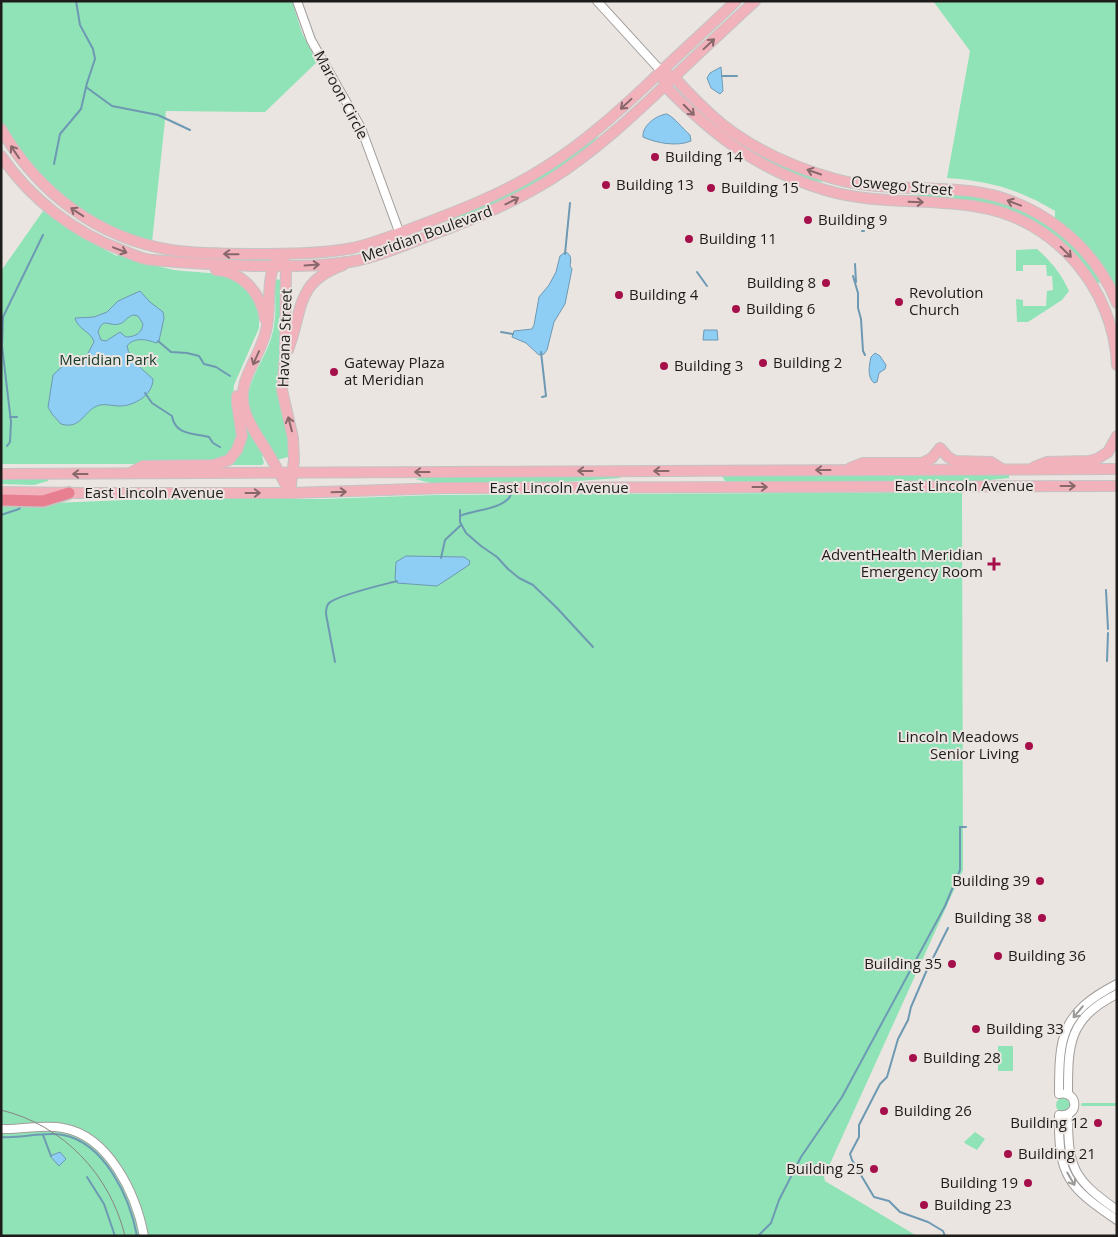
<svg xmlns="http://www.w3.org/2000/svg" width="1118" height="1237" font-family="'Open Sans',sans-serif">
<rect width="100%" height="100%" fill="#ebe5e2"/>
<g fill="#90e3b7">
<path d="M1 1H292L302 33 317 62 265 112 166 111 152 242C85 223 35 182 1 122Z"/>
<path d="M933 1H1117V294L1055 220V211C1019 189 989 181 947 178L970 51Z"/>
<path d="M596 135 598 137C561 178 494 205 444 226L443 224Z"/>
<path d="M741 144 760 154 823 179 822 182C792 180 765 160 739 147Z"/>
<path d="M876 194C886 194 896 196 907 196 914 195 922 194 930 194 983 193 1035 208 1073 246 1083 256 1096 269 1100 283H1098C1091 277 1087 270 1081 262 1074 252 1064 244 1054 236 1004 195 937 199 876 194Z"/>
<path d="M43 211 79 236 117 256 119 254C137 260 155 266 174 270 189 272 215 272 228 277 250 285 260 306 259 328L234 385 233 396 238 434 231 454 212 464H1V271Z"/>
<path d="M1037 249C1051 261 1062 275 1069 291L1062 300 1028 322H1017L1016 299 1023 300V306H1046L1047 291 1053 290 1052 276H1047L1046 265H1023V271H1016V250Z"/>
<path d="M278 279 282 281C281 301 282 320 281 339 280 357 276 375 278 393 279 415 292 435 288 457L277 460C270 445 256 433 251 418 239 387 265 363 272 335 277 318 275 299 275 282Z"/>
<polygon points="246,428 264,454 262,456 264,463 262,465 228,465"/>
<polygon points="1009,475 1009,478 980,481 725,481 722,476"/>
<polygon points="431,477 620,477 620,478 563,482 431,483 415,479"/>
<polygon points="1,479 48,479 48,481 34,485 1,484"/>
<polygon points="962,492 963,870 824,1177 825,1181 917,1236 1,1236 1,503 53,503 149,499 322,499 436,495"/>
<path d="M1115 989V991C1069 1016 1065 1037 1065 1087H1063C1062 1057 1063 1025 1088 1004 1096 998 1107 994 1115 989Z"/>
<rect x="998" y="1046" width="15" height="25"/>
<circle cx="1063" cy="1105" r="7"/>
<polygon points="1082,1103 1117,1103 1117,1106 1082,1106 1081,1105"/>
<path d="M1062 1122 1065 1123C1065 1171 1075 1184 1113 1211V1214C1089 1197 1071 1184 1064 1154 1061 1144 1063 1132 1062 1122Z"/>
<polygon points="975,1132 985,1139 977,1150 966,1144 964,1142"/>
</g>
<g fill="#8fcef4" stroke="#6d99b3" fill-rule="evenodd">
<polygon points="721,67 723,91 720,94 711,88 707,78 710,73"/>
<path d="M667 114C675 118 683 129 690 135L691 141C677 147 656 143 643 137 642 126 656 115 667 114Z"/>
<path d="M565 252C572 254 571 261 570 266L572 269 565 304 554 322 547 350 544 354 539 355 526 343 512 337 514 331 532 329 534 325 539 297 549 285 556 272 560 256Z"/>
<path d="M140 291 150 302 163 312 164 318 159 341 156 343C146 339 134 337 127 346 129 359 144 371 153 379 153 395 134 406 120 406 113 406 103 403 97 406 84 411 81 430 61 424L52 414 48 407 53 375 64 365 86 357 94 342C91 331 78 330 75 318L94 317 107 312 118 301ZM134 315 138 316 143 324C142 333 135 337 126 337L120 332 106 341 101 340 98 332C103 316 109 327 119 324 126 322 127 316 134 315Z"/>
<polygon points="704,330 717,330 718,340 703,340"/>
<path d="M875 353 880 356 886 365 885 369 879 373 877 382 874 383C867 377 869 366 871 357Z"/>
<polygon points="406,556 464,557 470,561 469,565 437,586 397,583 395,579 396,562"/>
<polygon points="60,1152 66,1159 59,1166 50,1156"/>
</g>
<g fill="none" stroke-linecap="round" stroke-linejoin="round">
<g stroke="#6d99b3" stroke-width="2">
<polyline points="722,76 737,76"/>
<polyline points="86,87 112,106 158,115 190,130"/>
<polyline points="54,164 60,134 81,109 87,83 95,59 93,49 80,25 76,1"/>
<polyline points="862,231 864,231"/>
<polyline points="565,254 570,203"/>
<polyline points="855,264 856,282"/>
<polyline points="697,272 707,286"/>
<polyline points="853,276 858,293 858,308 861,319 863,351 865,355"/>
<polyline points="501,332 513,334"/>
<polyline points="158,341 171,352 187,353 199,356 204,364 216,367 230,376"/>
<polyline points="541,352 546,396 542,397"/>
<path d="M145 393 152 403 172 416C175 435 193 433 209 437L213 443 220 447"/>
<polyline points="10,417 17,417"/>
<polyline points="7,446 10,442 11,422 2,346 3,317 43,235"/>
<polyline points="460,510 460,522 466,533 481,546 497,557 508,569 519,578 533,585 557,608 593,647"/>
<polyline points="1,515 19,509 21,506"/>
<path d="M460 516C472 510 507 509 511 494"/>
<polyline points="441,558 445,540 461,525"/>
<polyline points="1106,590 1108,629"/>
<polyline points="1107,661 1108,633"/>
<path d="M335 662 326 614C326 610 326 606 329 603 338 595 382 585 397 581"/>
<polyline points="43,1135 51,1156"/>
<path d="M1 1137C22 1139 43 1131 63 1135 105 1143 130 1198 137 1236"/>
<polyline points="87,1177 104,1204 115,1236"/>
<polyline points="758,1236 771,1223 779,1200 801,1157 842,1097 945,906 960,870 960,827 966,827"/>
<polyline points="945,1236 943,1231 928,1222 900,1212 889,1201 874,1197 852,1160 850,1154 859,1137 859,1125 880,1084 887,1077 898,1039 908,1020 911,1007 926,972 948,928"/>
</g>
<g stroke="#a29d9a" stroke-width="10">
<g id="minor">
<polyline points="297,1 311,40 361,128 404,245"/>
<polyline points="597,1 661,71"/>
<path d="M1117 984C1061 1013 1059 1036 1059 1094 1079 1090 1080 1118 1059 1115 1058 1176 1068 1187 1117 1220"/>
<path d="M1068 1094C1068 1044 1068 1019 1117 994"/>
<path d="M1068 1115C1068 1168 1073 1179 1117 1210"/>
<path d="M1 1129C22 1130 43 1124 63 1128 109 1136 136 1194 144 1236"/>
</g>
</g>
<g stroke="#c4c4c3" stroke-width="12">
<g id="major">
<path d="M669 75 674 77C689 94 705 110 723 125 755 150 796 168 835 179 879 191 925 186 970 191 1035 199 1093 243 1117 303"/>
<path d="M664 80 665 86C713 135 758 170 825 190 875 205 927 198 979 207 1055 219 1114 289 1117 365"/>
<path d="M1 129C38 193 98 238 171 250 198 254 226 254 253 254 284 254 323 254 353 248 375 243 397 234 418 226 463 209 507 192 547 166 585 142 618 112 651 81 679 54 708 28 736 1"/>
<path d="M1 156C31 199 74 233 124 251 133 255 144 260 153 260 187 263 220 265 254 266 289 266 325 267 360 260 382 255 405 245 426 237 469 221 511 204 550 180 596 151 635 114 675 76 701 51 728 26 755 1"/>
<path d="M276 261C266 280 271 305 267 326 264 346 251 363 245 382 236 410 255 431 268 453 276 466 283 480 290 493"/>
<polyline points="284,261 286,266 285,357 282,390 293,438 294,460 290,493"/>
<path d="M216 270C243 272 261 293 265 319"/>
<path d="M288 350C304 309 294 283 343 265"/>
<polyline points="1034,467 1047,462 1088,461 1097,459 1108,452 1117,436"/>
<polyline points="850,468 863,463 922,463 932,458 940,448 948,457 955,461 991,462 1002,469"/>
<polyline points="132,472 143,466 214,465 229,460 237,450 242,436 237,404 237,396"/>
<polyline points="1,474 1117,469"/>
<polyline points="1,492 82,493 290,493 446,488 1117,486"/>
</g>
</g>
<g stroke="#c4c4c3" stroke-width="14">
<polyline id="highway" points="1,500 43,501 69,493"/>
</g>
<use href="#minor" stroke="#fff" stroke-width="8"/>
<use href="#major" stroke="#f1b2bc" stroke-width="10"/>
<use href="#highway" stroke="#e87f90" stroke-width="11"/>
<path stroke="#888482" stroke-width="1" d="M1 1110C63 1125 110 1174 125 1236"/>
</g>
<defs><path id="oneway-shaft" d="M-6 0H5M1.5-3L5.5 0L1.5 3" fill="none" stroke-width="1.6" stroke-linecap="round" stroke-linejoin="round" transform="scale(1.25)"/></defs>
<g stroke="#88676b">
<use href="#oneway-shaft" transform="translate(709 44) rotate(-43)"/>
<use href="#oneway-shaft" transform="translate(626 104) rotate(137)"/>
<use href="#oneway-shaft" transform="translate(689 110) rotate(45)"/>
<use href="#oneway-shaft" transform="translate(15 152) rotate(-124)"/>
<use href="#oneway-shaft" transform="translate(814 172) rotate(-161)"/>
<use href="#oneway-shaft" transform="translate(512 201) rotate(-27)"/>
<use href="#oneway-shaft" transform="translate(916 202) rotate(2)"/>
<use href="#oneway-shaft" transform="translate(1014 203) rotate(-159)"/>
<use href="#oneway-shaft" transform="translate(77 212) rotate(-147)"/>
<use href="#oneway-shaft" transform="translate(120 250) rotate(21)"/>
<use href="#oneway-shaft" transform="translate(1066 252) rotate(45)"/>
<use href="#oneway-shaft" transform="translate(231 254) rotate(-179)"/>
<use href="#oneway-shaft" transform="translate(312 265) rotate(-4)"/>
<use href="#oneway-shaft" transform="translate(256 358) rotate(114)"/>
<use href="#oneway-shaft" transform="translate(290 424) rotate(-105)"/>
<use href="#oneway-shaft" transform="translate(823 470) rotate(180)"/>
<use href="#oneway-shaft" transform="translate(585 471) rotate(180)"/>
<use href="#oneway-shaft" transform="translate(661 471) rotate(180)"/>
<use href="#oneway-shaft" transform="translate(422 472) rotate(180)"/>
<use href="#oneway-shaft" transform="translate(80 474) rotate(180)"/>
<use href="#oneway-shaft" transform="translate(1068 486)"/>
<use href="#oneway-shaft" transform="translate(760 487)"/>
<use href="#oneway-shaft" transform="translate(339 492) rotate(-2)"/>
<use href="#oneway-shaft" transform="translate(253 493)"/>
</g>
<g stroke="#9a9998">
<use href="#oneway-shaft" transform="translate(1078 1012) rotate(130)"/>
<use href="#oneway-shaft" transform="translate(1071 1179) rotate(60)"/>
</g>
<g fill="#a50f4a" stroke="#ebe5e2" stroke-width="2">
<circle cx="655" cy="157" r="5"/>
<circle cx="606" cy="185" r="5"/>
<circle cx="711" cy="188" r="5"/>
<circle cx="808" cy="220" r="5"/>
<circle cx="689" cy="239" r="5"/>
<circle cx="826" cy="283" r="5"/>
<circle cx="619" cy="295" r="5"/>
<circle cx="899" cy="302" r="5"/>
<circle cx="736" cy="309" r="5"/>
<circle cx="763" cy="363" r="5"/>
<circle cx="664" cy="366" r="5"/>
<circle cx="334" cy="372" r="5"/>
<path d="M991.5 556.5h5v5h5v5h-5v5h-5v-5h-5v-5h5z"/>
<circle cx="1029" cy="746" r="5"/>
<circle cx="1040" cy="881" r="5"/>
<circle cx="1042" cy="918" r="5"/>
<circle cx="998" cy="956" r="5"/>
<circle cx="952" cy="964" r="5"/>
<circle cx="976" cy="1029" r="5"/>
<circle cx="913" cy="1058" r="5"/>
<circle cx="884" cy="1111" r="5"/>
<circle cx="1098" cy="1123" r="5"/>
<circle cx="1008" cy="1154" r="5"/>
<circle cx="874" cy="1169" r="5"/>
<circle cx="1028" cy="1183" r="5"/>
<circle cx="924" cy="1205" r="5"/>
</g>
<g text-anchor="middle" stroke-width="4" stroke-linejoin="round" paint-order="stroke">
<g font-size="15" fill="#1e1c1a" stroke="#ebe5e2">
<text transform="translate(341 95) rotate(62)" y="5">Maroon Circle</text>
<text transform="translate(902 186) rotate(5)" y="5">Oswego Street</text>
<text transform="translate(427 234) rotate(-20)" y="5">Meridian Boulevard</text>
<text transform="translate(285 338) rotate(-88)" y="5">Havana Street</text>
<text x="964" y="491">East Lincoln Avenue</text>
<text x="559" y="493">East Lincoln Avenue</text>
<text x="154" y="498">East Lincoln Avenue</text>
</g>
<g font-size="15" fill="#1e1c1a" stroke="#ebe5e2" text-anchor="start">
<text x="665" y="162">Building 14</text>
<text x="616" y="190">Building 13</text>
<text x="721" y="193">Building 15</text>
<text x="818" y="225">Building 9</text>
<text x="699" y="244">Building 11</text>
<text x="816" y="288" text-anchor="end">Building 8</text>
<text x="909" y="298">Revolution<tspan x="909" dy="17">Church</tspan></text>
<text x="629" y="300">Building 4</text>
<text x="746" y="314">Building 6</text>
<text x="344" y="368">Gateway Plaza<tspan x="344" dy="17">at Meridian</tspan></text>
<text x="773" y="368">Building 2</text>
<text x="674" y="371">Building 3</text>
<text x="983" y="560" text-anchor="end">AdventHealth Meridian<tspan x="983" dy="17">Emergency Room</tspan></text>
<text x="1019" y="742" text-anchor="end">Lincoln Meadows<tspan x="1019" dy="17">Senior Living</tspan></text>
<text x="1030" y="886" text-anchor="end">Building 39</text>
<text x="1032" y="923" text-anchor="end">Building 38</text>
<text x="1008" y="961">Building 36</text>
<text x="942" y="969" text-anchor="end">Building 35</text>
<text x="986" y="1034">Building 33</text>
<text x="923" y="1063">Building 28</text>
<text x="894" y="1116">Building 26</text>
<text x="1088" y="1128" text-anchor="end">Building 12</text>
<text x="1018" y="1159">Building 21</text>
<text x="864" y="1174" text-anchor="end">Building 25</text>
<text x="1018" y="1188" text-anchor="end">Building 19</text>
<text x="934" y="1210">Building 23</text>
</g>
<g font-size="15" fill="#143927" stroke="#ebe5e2">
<text x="108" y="365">Meridian Park</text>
</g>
</g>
<rect width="1118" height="1237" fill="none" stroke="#1e1c1a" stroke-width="5"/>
</svg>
